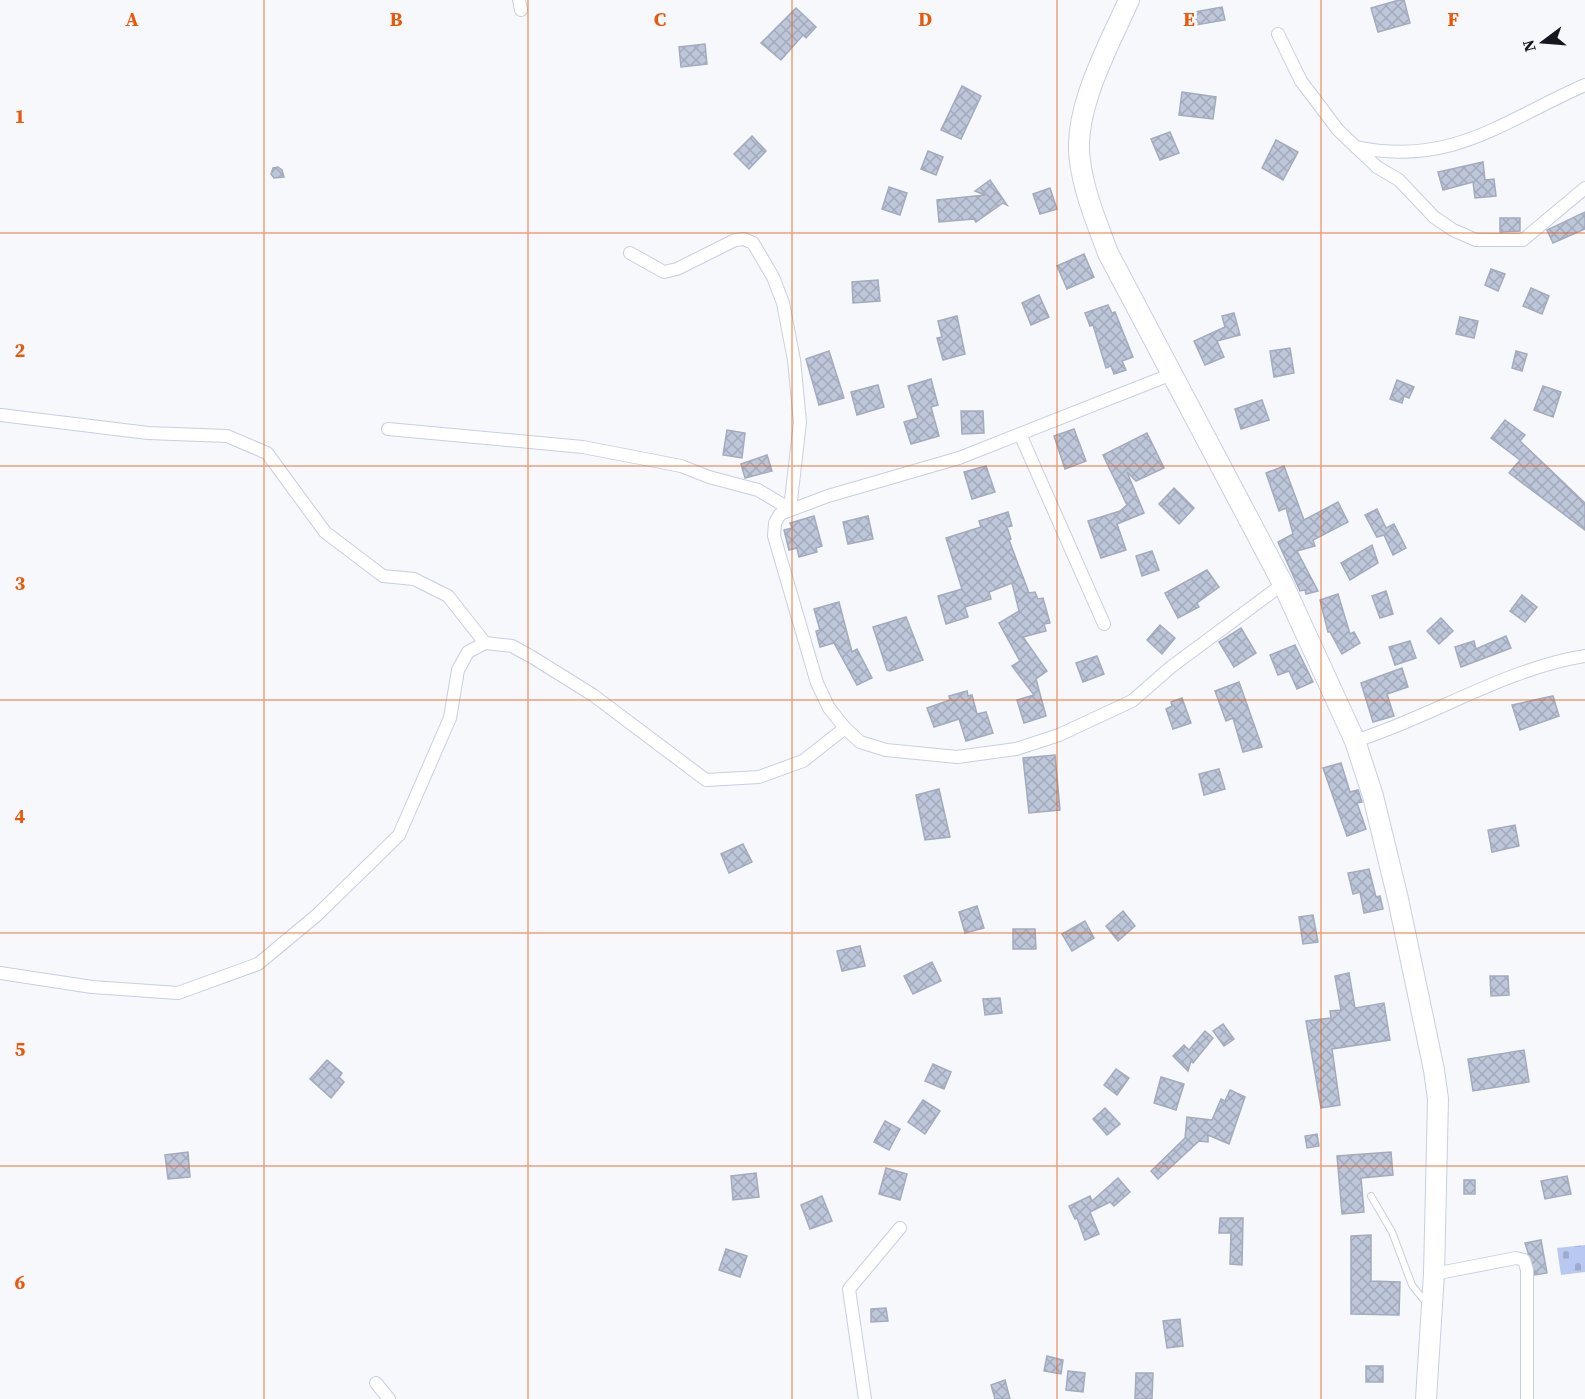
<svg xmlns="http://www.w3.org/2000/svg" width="1585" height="1399" font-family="'Source Serif 4',serif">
<defs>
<pattern id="cemetery-stones" width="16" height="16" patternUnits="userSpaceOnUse" patternTransform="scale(1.5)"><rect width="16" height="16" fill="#b9c8f0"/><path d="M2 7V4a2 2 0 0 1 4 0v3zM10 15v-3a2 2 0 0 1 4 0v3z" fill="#9eabcd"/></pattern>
<pattern id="building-cross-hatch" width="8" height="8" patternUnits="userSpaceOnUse" patternTransform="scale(1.5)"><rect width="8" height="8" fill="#bec6d9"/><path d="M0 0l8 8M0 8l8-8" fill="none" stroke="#a2a9ba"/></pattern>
</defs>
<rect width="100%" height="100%" fill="#f6f8fc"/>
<polygon fill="url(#cemetery-stones)" points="1585,1245 1585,1272 1561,1275 1557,1248"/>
<g fill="url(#building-cross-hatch)" stroke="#a4abbd" stroke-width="1.5">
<polygon points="1399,0 1404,0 1410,23 1378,32 1371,8"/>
<polygon points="1222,7 1225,20 1196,25 1194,12"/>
<polygon points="796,8 816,27 806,38 803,35 781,60 761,43"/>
<polygon points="705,44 707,64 681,67 679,47"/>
<polygon points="962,86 981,96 961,139 941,130"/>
<polygon points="1182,92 1216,97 1213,119 1179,115"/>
<polygon points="1170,132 1179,153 1160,160 1151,139"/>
<polygon points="752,136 766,151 749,169 734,154"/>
<polygon points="1276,140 1298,152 1283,180 1262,168"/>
<polygon points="928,151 943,157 936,175 921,169"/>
<polygon points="1483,162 1485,180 1494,179 1496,196 1475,198 1473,182 1443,190 1438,172"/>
<polygon points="278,167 282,170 284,177 274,178 271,174 273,168"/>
<polygon points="990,180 1007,205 1003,203 976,222 974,219 939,222 937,200 985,195 975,191"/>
<polygon points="889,187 907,193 900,215 882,209"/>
<polygon points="1050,188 1057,209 1040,214 1033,194"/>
<polygon points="1585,212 1585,229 1553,243 1547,230"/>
<polygon points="1500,218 1520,218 1520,231 1500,232"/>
<polygon points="1084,254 1094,277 1067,289 1057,266"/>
<polygon points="1491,269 1505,274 1498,291 1485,285"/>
<polygon points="878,280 880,301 853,303 852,282"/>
<polygon points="1531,288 1549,296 1542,314 1523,306"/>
<polygon points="1039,295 1049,317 1031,325 1022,303"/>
<polygon points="1108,305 1112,313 1115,312 1133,357 1122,361 1126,370 1114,374 1111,366 1106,368 1093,325 1090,326 1085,313"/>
<polygon points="1234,313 1240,335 1217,341 1224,357 1205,365 1194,341 1225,327 1222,316"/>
<polygon points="957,316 965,354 943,360 937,338 942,337 938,321"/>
<polygon points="1460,317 1478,321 1474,338 1456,334"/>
<polygon points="1290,348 1294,373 1274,377 1270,351"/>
<polygon points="829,351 844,398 819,405 806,359"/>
<polygon points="1516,351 1527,354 1522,371 1512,368"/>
<polygon points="931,379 938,405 931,407 939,436 911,444 904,422 918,418 908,386"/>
<polygon points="1397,380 1414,387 1409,398 1404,396 1402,403 1390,399"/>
<polygon points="878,385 884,407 857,415 851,392"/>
<polygon points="1543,386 1561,392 1553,417 1534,410"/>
<polygon points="1262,400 1269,420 1241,429 1235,409"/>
<polygon points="961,411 983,411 984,433 962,434"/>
<polygon points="1505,420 1525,435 1520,441 1585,503 1585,530 1509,473 1520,460 1491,438"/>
<polygon points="1074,429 1086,461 1065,469 1054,436"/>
<polygon points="727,430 745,433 742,458 723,455"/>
<polygon points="1147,433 1164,468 1136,481 1127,472 1144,513 1117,524 1126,550 1101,558 1088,521 1120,511 1127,505 1103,455"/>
<polygon points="767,455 772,471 745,478 741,464"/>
<polygon points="986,466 995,492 972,499 964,472"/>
<polygon points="1284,466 1304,520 1338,502 1348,522 1313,540 1315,546 1297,551 1318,591 1306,594 1305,590 1300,591 1278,542 1293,534 1286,508 1279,511 1266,473"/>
<polygon points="1174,488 1194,508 1179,524 1159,504"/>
<polygon points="1377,509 1386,528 1394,524 1406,548 1393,555 1384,535 1377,537 1365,515"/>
<polygon points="1008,512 1012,526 1007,527 1011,539 1009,540 1029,593 1035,592 1038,599 1043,598 1050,623 1044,624 1046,631 1023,637 1047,671 1036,679 1046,716 1024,723 1017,700 1034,695 1012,666 1020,661 999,623 1019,611 1012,583 989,592 991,599 965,607 968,617 946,624 938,596 962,589 946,538 981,527 979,521"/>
<polygon points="814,516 822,546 816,548 817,552 799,557 797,548 789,550 784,530 792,528 790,523"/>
<polygon points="868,516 873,539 848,544 843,522"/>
<polygon points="1372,545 1378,563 1350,580 1341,563"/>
<polygon points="1152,551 1159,570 1142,576 1136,556"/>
<polygon points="1207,570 1219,587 1197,603 1199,607 1178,618 1165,593"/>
<polygon points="1386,591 1393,614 1380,618 1372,596"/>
<polygon points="1338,594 1350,634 1354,632 1360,643 1342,654 1330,632 1328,632 1320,600"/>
<polygon points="1522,595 1537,607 1525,622 1510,611"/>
<polygon points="839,602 852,652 857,649 872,678 857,685 834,643 820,647 816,631 820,630 814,609"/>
<polygon points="906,617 923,660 890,671 887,670 873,627"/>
<polygon points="1441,618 1453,631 1439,644 1427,631"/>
<polygon points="1160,625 1175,638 1162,654 1147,640"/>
<polygon points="1241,628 1256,653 1234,667 1219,642"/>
<polygon points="1506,636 1511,648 1461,667 1455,647 1474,641 1476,649"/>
<polygon points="1410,641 1416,658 1395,665 1389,647"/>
<polygon points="1295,645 1313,682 1297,689 1289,671 1278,675 1270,655"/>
<polygon points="1097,656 1104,674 1083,682 1076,663"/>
<polygon points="1402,668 1408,687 1387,694 1394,716 1373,722 1361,683"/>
<polygon points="1239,682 1262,747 1243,752 1233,718 1226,721 1215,691"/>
<polygon points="967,691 968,696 972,695 977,714 986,712 993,733 966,741 959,719 934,727 927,708 950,700 949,696"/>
<polygon points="1553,696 1559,716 1520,730 1512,705"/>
<polygon points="1182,698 1191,723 1173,729 1166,709 1172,706 1171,702"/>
<polygon points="1055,755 1060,810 1029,813 1023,758"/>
<polygon points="1341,763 1350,792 1358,790 1362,802 1357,803 1366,829 1347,836 1323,768"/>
<polygon points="1219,769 1225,789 1204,795 1199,774"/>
<polygon points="939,789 950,837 925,840 916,795"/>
<polygon points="1515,825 1519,846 1492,852 1488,830"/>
<polygon points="743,844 752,862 729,873 721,854"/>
<polygon points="1369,869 1376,897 1380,896 1383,909 1364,913 1360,892 1353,894 1348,873"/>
<polygon points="977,906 984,928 965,933 959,912"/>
<polygon points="1123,911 1135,926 1118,941 1106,926"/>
<polygon points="1313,915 1318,942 1303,944 1299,917"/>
<polygon points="1085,921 1094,938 1072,951 1062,934"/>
<polygon points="1013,929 1035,929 1036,949 1013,949"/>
<polygon points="860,946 865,966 842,971 837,951"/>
<polygon points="932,962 941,981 913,994 904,976"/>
<polygon points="1349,973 1355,1008 1384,1003 1390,1040 1332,1049 1340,1105 1321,1108 1306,1021 1331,1018 1330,1011 1341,1010 1335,976"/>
<polygon points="1490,976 1508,976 1509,995 1491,996"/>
<polygon points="1000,998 1002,1013 985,1015 983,999"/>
<polygon points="1223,1024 1234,1039 1224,1046 1213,1031"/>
<polygon points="1205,1031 1213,1038 1193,1063 1191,1061 1188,1071 1173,1056 1184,1045 1189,1050"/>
<polygon points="1524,1050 1529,1082 1473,1091 1468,1059"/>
<polygon points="327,1060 342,1073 339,1077 344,1082 331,1098 310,1079"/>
<polygon points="933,1064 951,1072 944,1089 925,1081"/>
<polygon points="1116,1069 1129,1078 1117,1095 1104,1085"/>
<polygon points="1161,1077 1184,1084 1176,1110 1154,1103"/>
<polygon points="1230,1090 1245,1097 1229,1144 1208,1135 1208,1142 1199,1141 1158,1179 1151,1171 1185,1138 1187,1117 1212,1120 1221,1099 1225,1101"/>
<polygon points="923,1100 940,1111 925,1134 908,1122"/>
<polygon points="1105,1108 1120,1124 1107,1135 1093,1119"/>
<polygon points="885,1121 900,1129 889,1150 874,1142"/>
<polygon points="1317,1134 1319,1146 1307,1148 1305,1136"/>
<polygon points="188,1152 190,1177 168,1179 165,1155"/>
<polygon points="1391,1152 1393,1175 1361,1178 1364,1212 1342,1214 1337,1156"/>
<polygon points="886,1168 907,1174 900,1200 879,1194"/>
<polygon points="756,1173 759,1197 733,1200 731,1176"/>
<polygon points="1567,1176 1571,1194 1545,1199 1541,1181"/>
<polygon points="1118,1178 1130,1192 1114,1206 1110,1202 1090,1212 1099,1234 1085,1240 1077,1218 1075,1219 1069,1206 1090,1196 1092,1201"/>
<rect x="1464" y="1180" width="11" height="14"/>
<polygon points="822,1196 832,1221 810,1229 801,1205"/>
<polygon points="1220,1218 1243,1218 1242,1265 1230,1264 1231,1233 1219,1233"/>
<polygon points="1371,1235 1371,1281 1400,1282 1399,1315 1351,1314 1351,1236"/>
<polygon points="1541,1240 1547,1273 1535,1275 1525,1243"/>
<polygon points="726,1249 747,1256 740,1277 719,1270"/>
<polygon points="886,1308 888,1321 871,1322 871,1309"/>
<polygon points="1180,1319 1183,1346 1167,1348 1163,1321"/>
<polygon points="1047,1356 1063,1360 1061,1374 1044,1371"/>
<rect x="1366" y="1366" width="17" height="16"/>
<polygon points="1068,1371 1085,1373 1083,1392 1066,1390"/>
<polygon points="1136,1373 1153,1373 1152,1399 1135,1399"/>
<polygon points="1005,1380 1010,1399 995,1399 991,1385"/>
</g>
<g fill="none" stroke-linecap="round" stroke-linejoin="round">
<g stroke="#c8cfe2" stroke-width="8">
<polyline id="service" points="1371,1196 1392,1232 1412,1285 1427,1304"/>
</g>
<g stroke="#c8cfe2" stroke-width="14">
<g id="minor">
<polyline points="519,0 521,10"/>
<polyline points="1278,34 1301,81 1338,130 1377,167 1399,180 1434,217 1453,230 1476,240 1523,240 1585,188"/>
<path d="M1356 147C1451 167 1503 121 1585 85"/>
<polyline points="1172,374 959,458 828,496 780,514 775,523 774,536 817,683 829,708 845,728 860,742 886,750 957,757 1016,749 1059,735 1132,701 1171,667 1283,584"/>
<polyline points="1,415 148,433 227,436 267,453 325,532 383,576 414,579 448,596 485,643"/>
<polyline points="388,429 583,447 681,466 709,477 758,490 790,509 800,422 794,360 783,303 773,277 753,243 744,239 735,240 677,269 664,272 630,253"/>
<polyline points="1020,434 1104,624"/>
<path d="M1355 741C1432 717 1504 669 1585 656"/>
<polyline points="0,973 92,987 178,993 258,964 317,915 399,835 450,718 458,670 468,652 485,643 512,646 532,657 593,695 706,780 759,777 803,761 845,728"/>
<polyline points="1434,1274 1516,1258 1524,1260 1527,1270 1527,1399"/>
<polyline points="376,1383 389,1399"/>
<polyline points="865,1399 849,1289 900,1228"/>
</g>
</g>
<g stroke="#c8cfe2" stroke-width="22">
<path id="primary" d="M1129 0C1109 45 1072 111 1080 161 1084 193 1097 223 1108 253L1283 584 1355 741 1373 796 1398 899 1434 1070 1438 1099 1434 1274 1426 1399"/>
</g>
<use href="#service" stroke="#fff" stroke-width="6"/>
<use href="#minor" stroke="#fff" stroke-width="12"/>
<use href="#primary" stroke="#fff" stroke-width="20"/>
</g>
<path fill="none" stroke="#e8590c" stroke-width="1.5" stroke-opacity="0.55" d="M264 0V1399M528 0V1399M792 0V1399M1057 0V1399M1321 0V1399M0 233H1585M0 466H1585M0 700H1585M0 933H1585M0 1166H1585"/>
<g font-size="20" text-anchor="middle" font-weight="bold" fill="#e8590c" stroke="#f6f8fc" stroke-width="6" stroke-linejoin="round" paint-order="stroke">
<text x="132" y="26">A</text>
<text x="396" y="26">B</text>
<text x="660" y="26">C</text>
<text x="925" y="26">D</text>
<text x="1189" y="26">E</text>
<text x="1453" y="26">F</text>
<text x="20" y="123">1</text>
<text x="20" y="357">2</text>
<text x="20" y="590">3</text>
<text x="20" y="823">4</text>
<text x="20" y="1056">5</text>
<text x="20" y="1289">6</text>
</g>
<g transform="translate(1543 42) rotate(254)" stroke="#f6f8fc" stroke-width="4.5" paint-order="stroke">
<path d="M0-4.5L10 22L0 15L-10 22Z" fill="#15181e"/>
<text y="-9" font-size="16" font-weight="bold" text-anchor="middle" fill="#15181e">N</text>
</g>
</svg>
